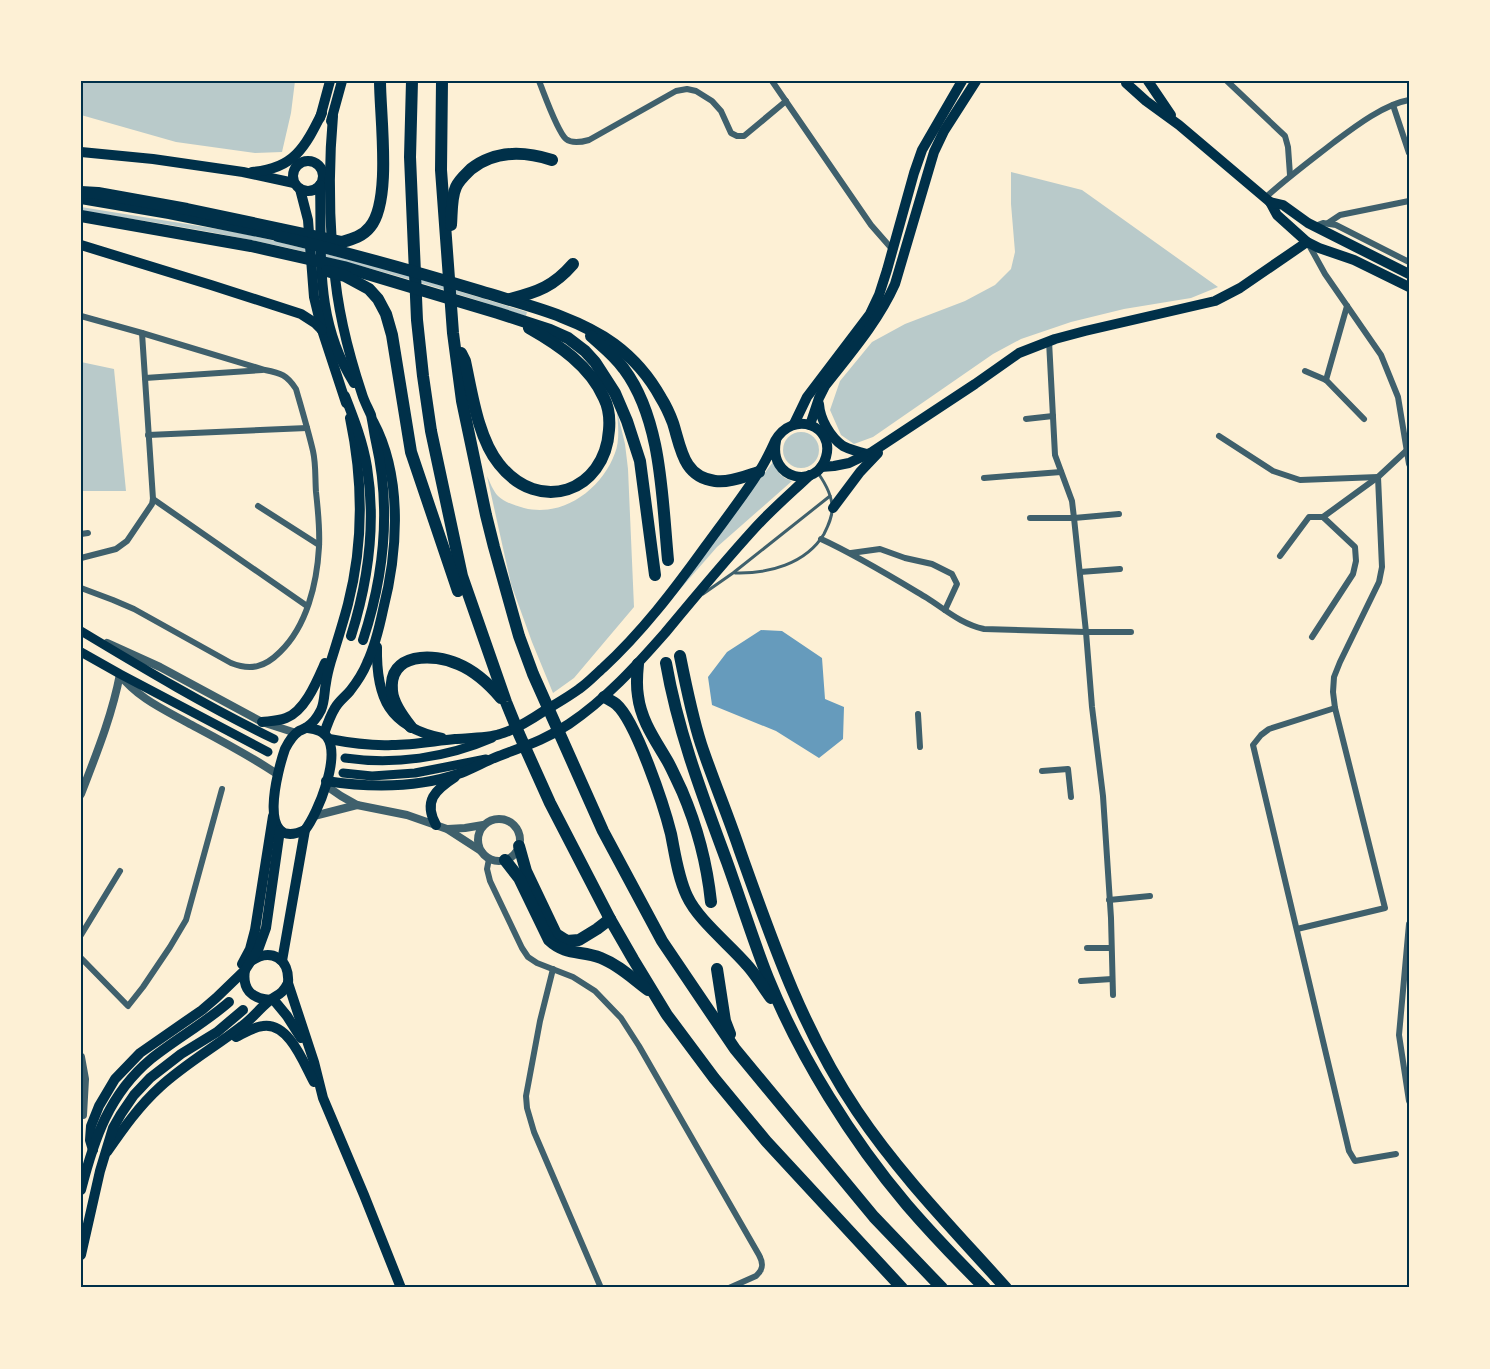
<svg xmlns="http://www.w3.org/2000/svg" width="1490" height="1369" font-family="Manrope,sans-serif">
<rect width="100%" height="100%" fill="#fdf0d5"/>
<g fill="#b9caca">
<polygon points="81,81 295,81 291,113 282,152 255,153 176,142 81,115"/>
<polygon points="1011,172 1082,190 1218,287 1191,298 1124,309 1071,322 1021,339 993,354 873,437 854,444 841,435 830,410 840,381 872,342 905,324 965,301 995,285 1011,269 1015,252 1011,204"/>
<path d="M81 207 230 231 267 239 390 270 527 312 526 316C446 290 366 265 284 247 217 232 149 221 81 211Z"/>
<polygon points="81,362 114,369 126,491 81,491"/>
<path d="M617 411 625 444 628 469 634 607 574 678 553 693 532 642 511 584 487 476C490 482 493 491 498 496 505 503 515 505 524 508 563 518 602 489 615 453 620 440 618 425 617 411Z"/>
<circle cx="801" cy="450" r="18"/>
<path d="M773 462C777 472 782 478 792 481L717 547 647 627Z"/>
</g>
<polygon fill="#669bbc" points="761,630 782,631 822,658 825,699 844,707 843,739 819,758 776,731 712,705 708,677 727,652"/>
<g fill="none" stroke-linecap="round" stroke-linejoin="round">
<g stroke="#3f606c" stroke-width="3">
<path d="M735 573C768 574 806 564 824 534 828 526 833 516 832 507 832 495 825 483 818 473"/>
<polyline points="703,594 733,573 830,496"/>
</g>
<g stroke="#3f606c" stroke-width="6">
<path d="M539 81C544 93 557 131 566 139 572 144 582 142 589 140L676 91 687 89 696 91 712 101 721 111 731 133 737 136H744L786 101"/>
<polyline points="772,81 871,225 892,249"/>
<polyline points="1227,81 1285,136 1288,147 1290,175"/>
<polyline points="1393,105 1409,153"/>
<path d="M1265 198C1287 178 1310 161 1333 143 1353 128 1384 104 1409 100"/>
<polyline points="1328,223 1340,215 1409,201"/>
<polyline points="1315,226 1323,223 1336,225 1409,262"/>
<polyline points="1309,245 1325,274 1381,355 1398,397 1409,464"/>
<path d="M81 316 142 333 265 370C281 373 287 375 296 389 302 410 308 430 313 451 316 464 315 478 316 492 318 510 320 529 319 547 317 583 307 626 280 652 265 667 251 671 231 663L134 609 113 600 81 588"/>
<polyline points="1049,341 1055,455 1072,501 1074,518 1086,632 1092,707 1103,796 1111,918 1113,995"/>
<polyline points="1305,371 1326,380 1364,419"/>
<polyline points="145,378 262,370"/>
<polyline points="1326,380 1347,306"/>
<polyline points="1026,419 1053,416"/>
<polyline points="148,435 307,428"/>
<polyline points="1219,436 1273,471 1300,480 1378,477 1382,567 1379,582 1340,662 1334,677 1333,692 1335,708 1385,908 1297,929"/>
<polyline points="984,478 1061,472"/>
<polyline points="153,499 307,606"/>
<polyline points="258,506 319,545"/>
<polyline points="1323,517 1378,477 1406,451"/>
<polyline points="1030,518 1074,518 1119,514"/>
<polyline points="81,534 88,533"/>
<path d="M821 539C858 556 892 577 927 598 946 610 961 624 984 629L1086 632H1131"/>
<polyline points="851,553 880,549 905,558 932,564 952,574 957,584 945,610"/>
<polyline points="1280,556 1309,517 1323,517 1355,547 1356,561 1353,574 1312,637"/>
<polyline points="81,558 116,549 127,541 152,504 153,499 142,333"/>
<polyline points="1080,572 1120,569"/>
<polyline points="1335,708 1269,729 1261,735 1253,745 1349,1151 1355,1161 1396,1154"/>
<polyline points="918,714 920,747"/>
<polyline points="1042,771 1068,769 1071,797"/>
<path d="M489 859 487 869 490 881 522 948 528 957 537 963 573 977 595 991 621 1018 639 1046 759 1255C764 1264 763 1270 756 1276L729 1288"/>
<polyline points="1109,900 1150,896"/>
<polyline points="1409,924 1399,1035 1409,1101"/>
<polyline points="81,935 120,871"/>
<polyline points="1087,948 1111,948"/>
<polyline points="81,958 128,1006 143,987 170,947 186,920 222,789"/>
<polyline points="553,969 540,1021 526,1096 527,1108 534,1132 601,1288"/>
<polyline points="1081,981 1112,979"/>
</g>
<g stroke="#3f606c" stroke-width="8">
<polyline points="107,643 160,667 262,722 296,733"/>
<path d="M120 675C138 698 163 709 188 723 218 739 249 755 277 774"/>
<polyline points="325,785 341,796 357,805 407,815 447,829 481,851"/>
<path d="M81 794C96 755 112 716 120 674"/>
<polyline points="314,816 357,805"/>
<circle cx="499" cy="840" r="21"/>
<polyline points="448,829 465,828 483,825"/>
<polyline points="81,1057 85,1079 83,1115"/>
</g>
<g stroke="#003049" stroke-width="9">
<path d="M81 631C144 669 208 707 274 739"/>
<polyline points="81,652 120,674 268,752"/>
<path d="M345 758C394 765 446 758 492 738"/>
<polyline points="343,773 372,776 415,773 486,759"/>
</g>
<g stroke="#003049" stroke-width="10">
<polyline points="1148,81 1171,115"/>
<polyline points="1126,83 1146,101 1179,125 1270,202 1277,215 1307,242 1319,248 1354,260 1409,287"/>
<polyline points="1270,202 1283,205 1308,223 1409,274"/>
<polyline points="322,330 346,403"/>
<path d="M819 404C820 419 830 437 843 446 851 450 859 452 867 454"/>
<polyline points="794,424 807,397 870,314 879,295 887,270 914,173 922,150 962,81"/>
<path d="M810 425 819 398 825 386C850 354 878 322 895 284L934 152 944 131 976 81"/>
<polyline points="821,467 834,466 849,463 872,452 975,384 1019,353 1055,339 1085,331 1215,301 1240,288 1307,242"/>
<polyline points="833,508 860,472 878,453"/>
<path d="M377 647C376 698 389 727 442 738"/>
<path d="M262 722C270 721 278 721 286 718 305 711 317 681 325 663"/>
<path d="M324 734C327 725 330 716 335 708 339 701 345 697 350 691 357 682 363 673 367 663 375 646 379 629 383 610 398 551 403 477 373 421"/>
<path d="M329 739C350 743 371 746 392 745 413 745 434 741 455 739 468 738 489 738 500 734 515 730 532 719 544 711 556 704 568 697 579 689 588 683 595 675 603 668 642 632 674 590 705 547 723 522 742 498 758 473 765 463 770 452 775 441 793 409 835 426 826 457 817 490 768 480 776 441"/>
<path d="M326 781C371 788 418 788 461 773 474 768 486 761 499 756 525 746 545 740 569 724 606 699 636 666 665 633 694 598 723 563 754 529 771 510 791 493 810 475"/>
<path d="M436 825C423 801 435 790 455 777"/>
<path d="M305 830C255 853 278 769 285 749 288 743 293 735 299 731 301 730 304 729 307 727 312 724 318 716 321 710 325 701 324 692 326 683 327 675 329 668 331 661 337 642 343 623 348 604 364 542 363 480 350 418"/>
<path d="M251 961C271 947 290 959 288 983L314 1062 323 1098 364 1195 401 1288"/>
<path d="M282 961 305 830C318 813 341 757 327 737 323 730 314 729 307 728"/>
<polyline points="242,964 250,949 255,930 273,816"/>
<path d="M245 970C242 989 251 999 271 1000"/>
<polyline points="273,999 287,1016 301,1038"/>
<path d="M236 1037C244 1033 253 1027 263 1026 289 1022 304 1064 314 1082"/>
<polyline points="93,1150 90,1140 91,1126 99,1106 115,1079 140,1053 202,1010 216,998 245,970 258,950 266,928 280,830"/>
<path d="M107 1152C123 1129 139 1106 160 1087 185 1064 215 1047 242 1026 252 1019 259 1009 269 1001 278 994 282 995 288 983"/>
</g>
<g stroke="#003049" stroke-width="10">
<polyline points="320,118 330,81"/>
<polyline points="331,121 342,81"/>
<polyline points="81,152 153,159 243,172 294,183"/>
<circle cx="308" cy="176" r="15"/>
<path d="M252 172C294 169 305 147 322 113"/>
<path d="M320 185C322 256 314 320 354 383"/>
<polyline points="300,189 308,220 314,297 322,330"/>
<polyline points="81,199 169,214 278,236"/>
<polyline points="81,245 211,285 301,314 315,323 322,330"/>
<path d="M332 246C329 203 329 160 333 116"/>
<path d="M334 265C337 309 348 352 362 394 364 401 368 408 371 415 373 424 374 433 376 442 391 508 384 576 363 640"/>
<path d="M345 396C354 419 363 442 367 467 376 523 368 582 351 636"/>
<path d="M81 1190C94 1139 109 1094 151 1059 176 1039 205 1023 229 1002"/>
<polyline points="81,1255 100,1171 113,1128 121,1114 134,1095 150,1078 181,1054 217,1032 243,1010"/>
</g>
<g stroke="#003049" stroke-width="12">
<polyline points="412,81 410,157 417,320 423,376 431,431 462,576 506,702 519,734 550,803 610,919 633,959 667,1015 714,1078 766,1141 902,1288"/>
<polyline points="442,81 441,170 453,333 462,401 486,515 494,547 519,636 533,674 603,831 662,941 687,978 735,1049 874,1217 942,1288"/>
<path d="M81 192 98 193 187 209 342 242C353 239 363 236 370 227 392 201 380 116 380 81"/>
<polyline points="81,216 251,246 344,267 498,313 550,330 568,338 585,351 595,362 615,393 627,421 640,461 655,575"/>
<path d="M451 225C452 213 451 198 456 187 459 180 465 175 471 169 495 150 524 151 552 160"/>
<path d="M278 236C346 252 413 271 480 291 525 305 575 316 614 344 633 358 650 378 661 398 666 406 670 415 673 423 681 448 683 477 715 481 729 483 745 476 759 472"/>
<polyline points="327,271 345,276 369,289 378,299 386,314 392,335 411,452 458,591"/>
<path d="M510 299C538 292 554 286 573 264"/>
<path d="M591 336C602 346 615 356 624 369 662 420 662 499 668 560"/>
<path d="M461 353 465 361C472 393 478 438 499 464 539 515 605 492 609 430 610 419 609 408 604 398 590 366 559 345 529 328"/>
<path d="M680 656C686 686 692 716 701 744 713 780 728 815 740 851 772 941 803 1031 857 1111 900 1175 955 1231 1006 1288"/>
<path d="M666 663C678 732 703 797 727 862 741 901 753 940 768 978 800 1057 852 1140 907 1205 932 1234 958 1261 985 1288"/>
<path d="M638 664C637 674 636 685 638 696 641 721 656 741 668 762 673 771 677 781 682 791 697 826 707 864 711 902"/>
<path d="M604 697C608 699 612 701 616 704 636 721 664 806 671 834 675 854 678 877 687 896 698 920 729 944 747 965 756 975 763 987 771 998"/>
<path d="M411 727C403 717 393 704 392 691 388 652 434 653 458 664 475 671 489 684 501 698"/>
<polyline points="519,846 526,871 556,934 567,941 579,940 597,929 610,919"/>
<path d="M505 860 519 878 549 940C566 956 581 950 601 958 619 965 633 979 648 990"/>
<polyline points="717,969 725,1021 730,1034"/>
</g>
</g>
<rect width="1490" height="1369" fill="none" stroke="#fdf0d5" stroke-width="165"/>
<rect x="82" y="82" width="1326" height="1204" fill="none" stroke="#003049" stroke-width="2"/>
</svg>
